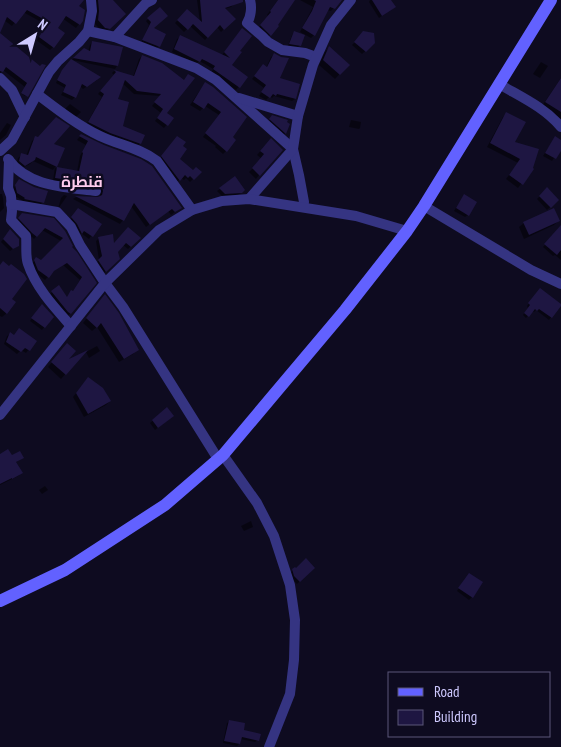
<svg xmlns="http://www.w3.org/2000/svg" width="561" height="747" font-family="'PT Sans Narrow',Cairo,sans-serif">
<rect width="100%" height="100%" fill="#0e0b20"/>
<g fill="#0007">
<polygon points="1,0 82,0 77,7 82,20 76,28 62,18 56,29 53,47 50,50 36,40 42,33 38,30 43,23 23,12 12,26 4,20 0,30 0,2"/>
<polygon points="94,0 111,0 124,14 105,32 102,31 95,24 96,15"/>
<polygon points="197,0 232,0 234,4 231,7 224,9 234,19 221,32 217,27 205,40 190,26 184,32 175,23 187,10 200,22"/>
<polygon points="278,0 294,0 270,35 267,38 257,30 268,16 267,15"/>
<polygon points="300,0 341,0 331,11 327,10 314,35 311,38 300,32 313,7"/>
<polygon points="370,0 390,0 395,7 379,18 369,2"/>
<polygon points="160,8 152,29 158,46 156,49 141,43 149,25 146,21"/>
<polygon points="240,32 238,51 230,65 246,78 236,90 212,72 213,69 205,64 199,61 196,64 172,52 177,39 180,37 222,55"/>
<polygon points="294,33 300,45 297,48 288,46 292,35"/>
<polygon points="364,33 374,43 362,54 352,45"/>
<polygon points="0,35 40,67 28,94 25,96 21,93 25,87 3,70 0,73"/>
<polygon points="92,42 117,66 115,69 72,60 84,49 88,52 90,45"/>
<polygon points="329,48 348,65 335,79 319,65 325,52"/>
<polygon points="274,55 278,79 295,99 292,101 274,96 272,98 270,96 266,100 259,96 264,88 252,79 261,69 266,68 271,57"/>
<polygon points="142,56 162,64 166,113 172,118 164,128 155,121 161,113 152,106 160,96 134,94 122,83 117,100 121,127 140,144 137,146 86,125 102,97 98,94 114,75 112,73 114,71 133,77 139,59"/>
<polygon points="541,62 548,66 540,78 533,74"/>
<polygon points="68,64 97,80 83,89 80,86 75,97 72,100 61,95 65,88 56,83 60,74"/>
<polygon points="561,78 561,119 542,106"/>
<polygon points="205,83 213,88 231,138 226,151 223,154 215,147 216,146 203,137 219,115 205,106 200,111 190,105"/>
<polygon points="70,104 81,112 75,118 64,110"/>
<polygon points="506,114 514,143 532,169 518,188 506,179 518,163 487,147 503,117"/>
<polygon points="272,117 285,133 283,136 268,122"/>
<polygon points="351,120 361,122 360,128 359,129 349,127"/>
<polygon points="7,123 11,125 6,135 0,140 0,133"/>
<polygon points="81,135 180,208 171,215 168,211 146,227 131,206 123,220 120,224 73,199 76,197 99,199 100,195 99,191 53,181 55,167 53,170 33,161 30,164 20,169 16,165 18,158 22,155 26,156 32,141 36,137 63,149 55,168 77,172 80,156 86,145 77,140"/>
<polygon points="555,138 561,141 561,148 552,161 543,156"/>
<polygon points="174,141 178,159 193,172 200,172 190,182 186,178 184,180 181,178 176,183 159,160"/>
<polygon points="267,143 259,175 256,179 249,172 262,159 257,155"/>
<polygon points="235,178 241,193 238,195 222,196 217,191"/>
<polygon points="19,180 43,202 40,205 23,202 23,201 15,196 13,189"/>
<polygon points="547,189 558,200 547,210 537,199"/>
<polygon points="0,194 2,194 3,198 4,208 0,212"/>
<polygon points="64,195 67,196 58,209 61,198"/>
<polygon points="464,195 468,215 465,217 454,211"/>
<polygon points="75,212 100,224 89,239 81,233 79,235 70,221"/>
<polygon points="20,217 53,220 70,247 95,283 68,316 49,295 58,287 67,298 72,293 80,280 63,265 52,272 45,280 35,272 32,264 36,259 41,262 61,241 42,230 34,239 17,221"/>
<polygon points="558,221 554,225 524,239 519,227 524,223"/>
<polygon points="561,227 561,260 555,255 553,256 543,247"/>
<polygon points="8,233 18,245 10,251 1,242"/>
<polygon points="99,238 114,245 139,238 128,249 123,245 117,252 119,258 103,274 96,264 99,260 96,241"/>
<polygon points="0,266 11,299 7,313 2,317 0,316"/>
<polygon points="538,292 560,305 549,320 536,310 534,312 532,311 526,318 523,315 528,308 527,306"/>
<polygon points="101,300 137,349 133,354 119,362 97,327 92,331 83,323"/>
<polygon points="39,309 52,317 42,330 30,321"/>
<polygon points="10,334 14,337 35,341 26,353 21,350 17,354 4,344 7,336"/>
<polygon points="97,346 100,351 89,358 86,352"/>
<polygon points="63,349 64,363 83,354 61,379 48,367"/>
<polygon points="88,378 110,401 106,405 84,417 73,397"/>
<polygon points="167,409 170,418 155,430 150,423"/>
<polygon points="0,455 22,458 15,463 21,473 18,476 0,485"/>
<polygon points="45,486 48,490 42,494 39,490"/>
<polygon points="251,521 253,527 244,531 241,526"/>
<polygon points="314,568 297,584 292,579 290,573 295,569"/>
<polygon points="466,577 472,597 469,600 457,591"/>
<polygon points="230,721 242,730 258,740 255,742 240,739 239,744 237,746 223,743 227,723"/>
</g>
<g fill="#1e1642">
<polygon points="0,0 84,0 79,6 85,10 83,21 80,25 66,16 58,28 65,33 54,48 39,37 44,29 40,26 45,20 27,10 16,24 7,17 0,33 40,66 42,64 46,65 28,97 21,93 27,83 6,67 3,72 0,71"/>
<polygon points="98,0 113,0 126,14 110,29 105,28 98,20 99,11"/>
<polygon points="200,0 243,0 243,2 225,8 236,19 224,30 220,25 208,38 193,24 188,30 177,20 187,9 202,22"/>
<polygon points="278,0 295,0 278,25 279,26 271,36 260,25 271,12 270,11"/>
<polygon points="314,0 342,0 335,9 330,7 315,36 302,28 312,11 316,1"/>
<polygon points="372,0 391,0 396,7 382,16"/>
<polygon points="160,7 168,16 154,28 166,34 160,47 142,40 151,22 147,18"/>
<polygon points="242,28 252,36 240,51 242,52 232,65 248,77 240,88 213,69 215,66 208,62 202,59 200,62 174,49 180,35 230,58 224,52"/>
<polygon points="294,31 305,35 301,46 289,44"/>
<polygon points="363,31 374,33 375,43 366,52 354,42"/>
<polygon points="92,41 123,47 118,66 73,58 84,48 90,51"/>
<polygon points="329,46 350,65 340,75 323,60"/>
<polygon points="274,53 281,57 289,58 280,78 300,84 296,99 277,94 276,96 273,94 270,98 261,92 266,85 254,76 263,64 267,67"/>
<polygon points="142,55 162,63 184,80 188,74 195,78 167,113 174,118 168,126 157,118 163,109 154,102 161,94 137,91 125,80 118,99 129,102 123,126 145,135 141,144 110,133 88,122 104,94 100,91 116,72 114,70 134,76"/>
<polygon points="71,59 101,77 87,87 82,84 76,98 63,92 66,85 57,80 62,70"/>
<polygon points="561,78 561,112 545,102"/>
<polygon points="205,82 213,87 247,117 233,137 236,140 227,152 205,133 221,112 208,103 204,109 193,102"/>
<polygon points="506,112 526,122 515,142 539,149 533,168 534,169 523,185 509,175 520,159 490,143"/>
<polygon points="272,115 288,120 287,122 290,124 286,134 269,119"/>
<polygon points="56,117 70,126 54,144 65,148 57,167 36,157 35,160 25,166 19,161 21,153 28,155 35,136 38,137"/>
<polygon points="81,134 104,145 141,159 152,166 182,208 175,212 172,209 150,225 134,203 124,221 75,196 98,197 102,195 103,191 102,188 97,184 55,178 57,167 79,171 83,153 82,152 88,141 79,136"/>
<polygon points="177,136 186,142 183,146 187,149 180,159 193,170 196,167 202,172 194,180 190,176 188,178 185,175 180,181 161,156"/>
<polygon points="555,136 561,140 561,151 556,159 545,153"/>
<polygon points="271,138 283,150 260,176 252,168 264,154 260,151"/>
<polygon points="235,176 245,190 242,193 225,194 219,188"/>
<polygon points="19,179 34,187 48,191 44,203 24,199 25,198 17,193 15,185"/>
<polygon points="547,187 559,200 551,208 539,196"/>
<polygon points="464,194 477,202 469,216 456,208"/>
<polygon points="78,208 102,224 93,237 84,231 82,234 77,224 71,217"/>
<polygon points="554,208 560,221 529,235 523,222"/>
<polygon points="22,213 54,218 65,231 73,246 72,247 77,252 97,283 71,314 68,312 51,291 59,285 67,297 71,290 73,291 82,277 67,263 54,271 49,278 38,270 34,260 36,257 41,260 63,238 45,228 37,237 32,233 18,218"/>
<polygon points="561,225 561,250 557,255 544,244"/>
<polygon points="128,227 141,238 131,247 126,243 118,252 120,259 106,272 98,260 102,256 98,237 113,234 114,243"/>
<polygon points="10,229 19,239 19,246 13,249 3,239"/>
<polygon points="3,261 9,266 11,264 24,274 27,279 12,299 16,302 7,314 0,308 0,265"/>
<polygon points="540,288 561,304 561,306 552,318 539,309 537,311 535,309 529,317 524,313 530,305 528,303"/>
<polygon points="105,294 119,313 139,350 124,359 101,323 97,328 86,318"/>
<polygon points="42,304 54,317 45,328 31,318"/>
<polygon points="19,328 37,341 30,351 25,348 21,352 6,342 10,332 14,335"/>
<polygon points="67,343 76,351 69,359 88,350 66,375 51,362"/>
<polygon points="88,377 103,388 111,401 88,414 76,393"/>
<polygon points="167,407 174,416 158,428 152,420"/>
<polygon points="8,449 12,455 20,451 24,458 16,462 23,473 12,479 12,478 0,484 0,454"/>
<polygon points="306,558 315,568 300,582 294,576 292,569 295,567 296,568"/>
<polygon points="469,573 483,582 473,598 458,588"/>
<polygon points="229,720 245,723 244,730 261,734 259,741 242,737 240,744 224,741"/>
</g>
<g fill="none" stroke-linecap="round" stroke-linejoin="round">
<g stroke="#353482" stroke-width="10">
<path d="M250 0C252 7 251 17 247 23L262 36 268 42 282 50 305 53 316 57"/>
<polyline points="88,31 115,37 196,68 216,80 293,149 299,175 304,202 303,207"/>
<polyline points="115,37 146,3 152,0"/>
<polyline points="0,78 12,90 25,117"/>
<path d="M499 84C521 97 544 107 561 127"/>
<path d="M37 94C57 109 77 125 100 136 119 145 140 148 157 161L192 210"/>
<polyline points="239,98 298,116"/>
<polyline points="0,151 12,140 49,72 58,61 79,42 88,31 92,11 91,0"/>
<path d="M8 159C28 187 65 187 96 191"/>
<path d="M9 160 8 188 11 196 12 211 11 220 26 236C27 245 25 256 28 264 36 288 55 308 71 326"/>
<polyline points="249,199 293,149 298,116 313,65 331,25 351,0"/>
<polyline points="11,204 57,212 71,227 80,245 105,283 123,307 218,459"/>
<polyline points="424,206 531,270 561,284"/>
<polyline points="0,415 105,283 159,230 192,210 222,201 249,199 356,216 407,231"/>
<polyline points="223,455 257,503 274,536 290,585 295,620 294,660 290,694 269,747"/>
</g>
<polyline stroke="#6261ff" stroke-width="12" points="0,601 65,570 165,505 223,455 345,310 407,231 424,206 551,0"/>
</g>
<g text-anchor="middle" stroke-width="5" stroke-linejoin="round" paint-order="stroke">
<g font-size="15" font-weight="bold" fill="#fce" stroke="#0e0b20">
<text x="82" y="187">قنطرة</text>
</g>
</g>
<rect x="388" y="672" width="162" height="65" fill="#0e0b20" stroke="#5b5779"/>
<rect x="398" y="688" width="25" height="8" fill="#6261ff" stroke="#5b5779"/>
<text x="434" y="697" font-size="15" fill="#cfcaff">Road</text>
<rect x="398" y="710" width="25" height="15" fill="#1e1642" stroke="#5b5779"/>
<text x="434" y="722" font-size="15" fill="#cfcaff">Building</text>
<g transform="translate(35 35) rotate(37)" stroke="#0e0b20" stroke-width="4" paint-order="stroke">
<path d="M0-4L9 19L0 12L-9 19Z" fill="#cfcaff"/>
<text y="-8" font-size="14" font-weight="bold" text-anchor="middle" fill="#cfcaff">N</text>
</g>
</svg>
